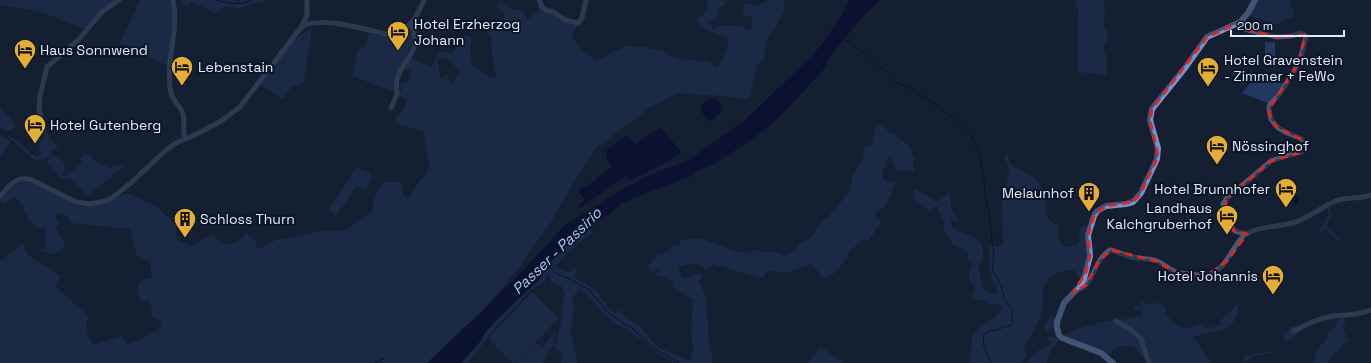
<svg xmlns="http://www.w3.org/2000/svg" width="1371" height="363" font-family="'Space Grotesk',sans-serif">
<rect width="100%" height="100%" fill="#141f32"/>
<g fill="#223861" fill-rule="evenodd">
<polygon points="0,0 119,0 109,7 87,30 44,13 0,4"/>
<polygon points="140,0 173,0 175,9 170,68 164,63 160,63 134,49 120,43"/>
<polygon points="182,0 235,0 237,2 241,0 270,0 250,4 240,8 224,7 216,13 192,2 188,6 181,4"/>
<path d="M500 0 512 9 523 11 527 19 537 13 541 6 560 17 580 22 573 32 572 39 575 41 583 51 596 61 626 46 646 47 648 49 664 51 667 55 681 59 698 61H709L715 67 720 65 729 43 727 38C715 33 702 31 697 19L706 12 708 0 728 1 724 5 719 9 717 17 709 23 714 29 718 26H742L747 31 751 30 753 17 744 15 743 11 744 3 758 6 769 0 774 1 776 0H784L785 2 783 13 775 28 768 37 765 48V59L757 65 750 97 743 100 725 96 677 93 648 109 596 148 571 187 551 222 517 270 483 310 427 363H0V262L25 241C21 256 38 262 49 268 53 270 56 273 60 276L56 287 88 316C85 328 85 335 94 345L122 336 127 344C140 340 151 336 162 326L157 318H153L151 305 148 300 142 301 137 293 138 285 141 280 152 278 150 262 136 254 132 234 129 229 72 223C69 216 63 213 55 214L59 224 56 227 65 244C61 256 45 255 37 248L45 250 46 244H44L46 234 45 228 35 227 34 224 29 220 22 204 15 198 10 200 5 204 0 201 14 185 24 182 29 181 59 196 101 204 128 193 157 207 176 225V239L191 246 212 235 226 245 238 242 246 233 255 240 257 250 276 240 323 231H336L346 230 372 212C373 202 375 184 388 182 392 182 397 182 401 182L403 195 409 199 418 183 427 173 429 166 423 131 398 124 395 119 403 111 407 99 399 96V92L402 90 399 84 409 81 411 71 404 68 411 58 431 67 440 51 452 54 465 35 471 37 470 52 473 67 491 77H497L493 63 491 39 489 34V27L504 24 505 14 497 7ZM440 57 451 60 459 72 455 81 452 84 447 75 440 79 439 68 437 61Z"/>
<path d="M1076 0H1104L1105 11 1103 24C1110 36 1109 37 1103 49L1108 61 1106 75 1078 72V5L1075 11Z"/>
<polygon points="1258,0 1290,0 1294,16 1272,26 1272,22 1255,18 1250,15"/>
<polygon points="312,28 304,82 297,86 292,86 283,99 260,84 294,39"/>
<path d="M409 29 413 37 412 44 402 65 395 92 355 77 352 78 358 51 365 46 369 33C389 37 391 36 409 29Z"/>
<rect x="1265" y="42" width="10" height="19"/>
<polygon points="1250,83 1284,83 1278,93 1268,103 1244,94 1241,94"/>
<polygon points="0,107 12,120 16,126 9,131 0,128"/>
<path d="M879 125 885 128 892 135 894 134 909 146 915 160 913 162 914 172 900 170 896 171 892 163 891 155H889L883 173 882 178 888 182H895C891 192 889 207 877 211L874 217 881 222 870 239 868 241 864 239 848 252 849 256 833 274 823 279 818 271 811 264 784 273C778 273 773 270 767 271L764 277 760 278 713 264 704 271 703 266 693 263 678 267 680 275 684 279 694 275 703 273 699 280 706 298 709 343 713 361 712 363H676L674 362 673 363 662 355 656 353 641 338 637 337 629 330 618 325 601 311 589 296 581 290 575 294 572 299 574 309 570 334 572 336 577 363H561L563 353 555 349 563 313C562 307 562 299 565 294L563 292V287L551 283 549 273 544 281 529 292 496 327 468 363H461L479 343 487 330 490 328 492 324 540 279C543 275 544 270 547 266 560 251 574 240 589 228L593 233C578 241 566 254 555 267L570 273 575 267 577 271 574 277 595 290 607 306 615 314 619 309 625 318 640 326 657 347 690 361 693 350 691 333 693 299C686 296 676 287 671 286L673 285V283L664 277 657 276 656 273 660 270V267L653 273 648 266 653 261 659 253 661 256 674 246 680 245V241L699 238 734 251 752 253V251L781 253 782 256 790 254 792 251 795 250 800 243 810 238 825 218 828 219 831 216 830 212 834 210 847 195 850 191 853 175 860 162 861 163C864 157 864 153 865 146L869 147 871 145 876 128Z"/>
<polygon points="44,128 54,144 59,146 50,152 53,155 43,160 41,159 36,161 7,136 8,135 30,151 29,153 38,157 42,151 38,148 45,135 39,131"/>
<polygon points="0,135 11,141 1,156 0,155"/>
<path d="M1007 153 1010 164 1035 178 1047 196C1044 212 1044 218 1059 227L1057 237 1064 247 1076 245 1079 242 1080 227H1083V224L1090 228 1089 250 1082 279 1078 277 1075 271C1064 267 1046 276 1044 288 1042 295 1044 303 1042 310 1040 322 1031 335 1024 346L1027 356 1021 363H970L972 336 979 328 985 325 1003 309 1000 304 990 305 984 301 973 299 972 293 975 288C972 283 967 277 969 272 970 268 972 266 973 262L969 261 968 255 966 250 953 245 944 229V222L936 206 929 210 916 200 913 195 915 189 937 202 950 193C950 202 950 212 958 218L957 222 950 219C953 233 963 232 973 237 976 239 979 241 982 243L983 257 979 267 982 286 991 294 998 293 997 286 991 278 988 247 1003 246 1002 201 1009 172 1005 157Z"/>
<polygon points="84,154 93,156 92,159 111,169 114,164 116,167 127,164 87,196 75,182 67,178 65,179 61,178 46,162 54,156 65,163 63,175 65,176 83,163 80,160"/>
<polygon points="356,168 368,172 372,177 366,191 357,185 336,216 328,210 346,184"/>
<polygon points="1329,204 1332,215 1326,225 1339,239 1337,240 1325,228 1320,233 1319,232 1329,214 1326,206"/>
<polygon points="532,292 559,318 515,363 513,363 489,339 496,330"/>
<path d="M1141 300C1154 312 1153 295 1167 309L1166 315C1181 330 1182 331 1202 323L1205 328H1210L1221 325 1220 321 1242 300C1240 302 1238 305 1238 308 1237 312 1238 314 1236 317 1228 336 1208 330 1193 337L1211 363H1149L1133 346H1117L1106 357 1062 338C1053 345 1049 352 1047 363H1027C1036 350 1040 350 1053 343L1050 342 1048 337H1055L1059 335 1062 337C1065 335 1067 333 1070 332 1077 328 1110 319 1117 321L1142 315 1141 309 1135 310 1134 306H1140Z"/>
<polygon points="1050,316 1059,317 1056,325 1046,332 1045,326"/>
<polygon points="1339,316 1344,316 1346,325 1343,326 1343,330 1349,341 1343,344 1327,363 1314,363 1316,359 1314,356 1318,349 1327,339 1327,335 1335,327"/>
<polygon points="1291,327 1295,327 1298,334 1285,344 1284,333 1288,332"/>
<polygon points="556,332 553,345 547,352 542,347"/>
<polygon points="536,343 549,354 543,363 516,363"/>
<polygon points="820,347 842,361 843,363 808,363"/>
<polygon points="1271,351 1271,353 1254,356 1244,363 1243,356"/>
</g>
<g fill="#000031">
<path d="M850 0H881L864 15 844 39 828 59 825 68 786 110 767 128 738 149 730 153 713 165 696 171 692 176C682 178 673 183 663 187 653 190 644 194 634 198 629 200 627 202 622 202 618 208 613 209 609 215H605L602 218 599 219C581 234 562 248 547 266 544 270 543 275 540 279L492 324V326L487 330 479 343 461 363H427L483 310 529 264 564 226 611 196 647 176 689 160 746 119 811 57 821 45 838 21Z"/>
<path d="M716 98 723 109C719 115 715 120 708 121L705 118 700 107 706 100Z"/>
<polygon points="660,127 682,153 655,168 629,181 626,176 580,208 578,206 585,200 578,191 585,185 586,187 612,166 607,159 606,151 627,135 635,145"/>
<polygon points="1297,195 1298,196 1298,205 1297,205 1293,201 1287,201 1286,199"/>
</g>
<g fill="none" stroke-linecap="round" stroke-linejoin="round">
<g stroke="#000031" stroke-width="1">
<path d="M215 0C230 3 239 6 253 0"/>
<path d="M844 39 859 49 888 73 896 82 912 89 930 101 953 118 972 137 979 153 984 180 986 202 989 212 994 255 992 268 1000 283 1005 300 1012 309C1011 315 1014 318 1012 325L985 333C980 344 987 353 991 363"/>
<polyline points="547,264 557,274 568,278 589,290 609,313 622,323 634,329 637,333 646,340 652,347 679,363"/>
<polyline points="375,363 385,358"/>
</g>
<g stroke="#4b5a74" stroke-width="5">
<path d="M173 0C180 31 164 62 171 93 173 102 181 106 183 114 186 123 181 131 186 138"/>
<polyline points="539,0 542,7 548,11 552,11 565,20 578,23 582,18 586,0"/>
<polyline points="1236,24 1240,28 1277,37 1291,36 1301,33 1305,35 1306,38 1299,63 1279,95 1270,104 1269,109 1271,119 1277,127 1287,133 1300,138 1307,143 1306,148 1303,151 1271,161 1226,199 1223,204 1227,218 1234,229 1235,231 1247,234"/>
<path d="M301 28C317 14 366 30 386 34 409 32 416 19 424 0"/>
<path d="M391 108C393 103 396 98 397 93 397 89 396 84 397 80 402 58 424 52 411 25"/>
<polyline points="42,124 39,108 40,96 47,67 79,39 102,12 119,0"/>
<path d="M0 197C8 186 17 175 32 180L76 202 90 204 105 201 112 198 132 182 165 151 176 143 197 134 221 121 240 107 302 26 307 15V0"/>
<path d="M1076 291C1080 289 1084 287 1087 284 1095 273 1098 257 1110 250 1117 251 1124 255 1130 257 1139 259 1149 258 1157 261 1164 264 1169 269 1176 272 1179 273 1202 276 1206 275 1228 272 1231 243 1248 233 1261 226 1278 227 1292 223 1309 219 1322 206 1338 200 1349 197 1360 199 1371 195"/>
<polyline points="1116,321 1131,330 1141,339 1149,363"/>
<path d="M1294 331C1305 325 1320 318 1333 316 1346 315 1358 315 1371 310"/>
</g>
<polyline stroke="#7694cb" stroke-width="6" points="1113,363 1101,353 1062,338 1059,335 1057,328 1057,322 1064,303 1079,287 1084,279 1090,256 1088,235 1094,216 1097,211 1106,206 1126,204 1133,202 1141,193 1157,159 1158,148 1150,120 1152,109 1185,68 1207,37 1240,22 1248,13 1255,0"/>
</g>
<path d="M0 0H1371V363H0ZM1236 24 1240 28 1277 37 1305 35 1299 63 1269 109 1271 119 1277 127 1304 141 1307 146 1299 153 1271 161 1226 199V214L1234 231 1247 234 1227 261 1210 274 1201 275 1177 273 1156 261 1111 250 1099 261 1086 285 1073 293 1086 272 1090 256 1088 235 1094 216 1106 206 1133 202 1141 193 1158 156 1150 120 1152 109 1207 37Z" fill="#141f32" fill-opacity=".55" fill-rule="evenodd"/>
<path fill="none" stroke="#d62828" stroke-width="3" stroke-dasharray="8 5" stroke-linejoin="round" d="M1236 24 1240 28 1277 37 1305 35 1299 63 1269 109 1271 119 1277 127 1304 141 1307 146 1299 153 1271 161 1226 199V214L1234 231 1247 234 1227 261 1210 274 1201 275 1177 273 1156 261 1111 250 1099 261 1086 285 1073 293 1086 272 1090 256 1088 235 1094 216 1106 206 1133 202 1141 193 1158 156 1150 120 1152 109 1207 37Z"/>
<defs>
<g id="hotel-pin" transform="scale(1.15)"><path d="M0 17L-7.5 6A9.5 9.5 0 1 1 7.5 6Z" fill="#e4ae35" stroke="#0b1528"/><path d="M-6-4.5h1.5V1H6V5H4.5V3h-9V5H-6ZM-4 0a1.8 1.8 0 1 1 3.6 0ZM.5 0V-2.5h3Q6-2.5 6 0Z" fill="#111"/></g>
<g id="building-pin" transform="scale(1.15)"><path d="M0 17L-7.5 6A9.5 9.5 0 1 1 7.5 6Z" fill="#e4ae35" stroke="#0b1528"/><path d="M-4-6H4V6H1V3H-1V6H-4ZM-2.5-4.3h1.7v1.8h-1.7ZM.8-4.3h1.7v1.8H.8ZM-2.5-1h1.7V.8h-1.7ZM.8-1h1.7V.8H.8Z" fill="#111"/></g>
</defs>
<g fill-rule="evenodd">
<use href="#hotel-pin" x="398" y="32"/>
<use href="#hotel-pin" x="25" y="50"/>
<use href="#hotel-pin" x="182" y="67"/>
<use href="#hotel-pin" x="1208" y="68"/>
<use href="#hotel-pin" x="35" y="125"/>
<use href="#hotel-pin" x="1217" y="146"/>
<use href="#hotel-pin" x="1286" y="189"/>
<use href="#building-pin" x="1089" y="193"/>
<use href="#hotel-pin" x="1227" y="216"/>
<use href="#building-pin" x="185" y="219"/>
<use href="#hotel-pin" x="1273" y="276"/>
</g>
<g text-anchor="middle" stroke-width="4" stroke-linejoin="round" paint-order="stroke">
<g font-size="14" fill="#e3ebf9" stroke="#0b1528" text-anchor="start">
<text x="414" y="29">Hotel Erzherzog<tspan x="414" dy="16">Johann</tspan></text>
<text x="40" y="55">Haus Sonnwend</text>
<text x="1224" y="65">Hotel Gravenstein<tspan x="1224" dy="16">- Zimmer + FeWo</tspan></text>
<text x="198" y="72">Lebenstain</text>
<text x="50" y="130">Hotel Gutenberg</text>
<text x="1232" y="151">Nössinghof</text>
<text x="1270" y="194" text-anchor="end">Hotel Brunnhofer</text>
<text x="1074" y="198" text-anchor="end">Melaunhof</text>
<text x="1212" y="213" text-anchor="end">Landhaus<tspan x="1212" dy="16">Kalchgruberhof</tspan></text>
<text x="200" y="224">Schloss Thurn</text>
<text x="1258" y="281" text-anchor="end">Hotel Johannis</text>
</g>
<g font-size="15" font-style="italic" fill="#a9c6fa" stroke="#0b1528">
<text transform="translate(557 251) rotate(-44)" y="5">Passer - Passirio</text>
</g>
</g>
<path d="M1231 30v6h113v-6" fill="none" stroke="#e3ebf9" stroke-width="2"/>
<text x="1237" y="30" font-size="12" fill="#e3ebf9" stroke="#0b1528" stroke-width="3" paint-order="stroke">200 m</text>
</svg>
